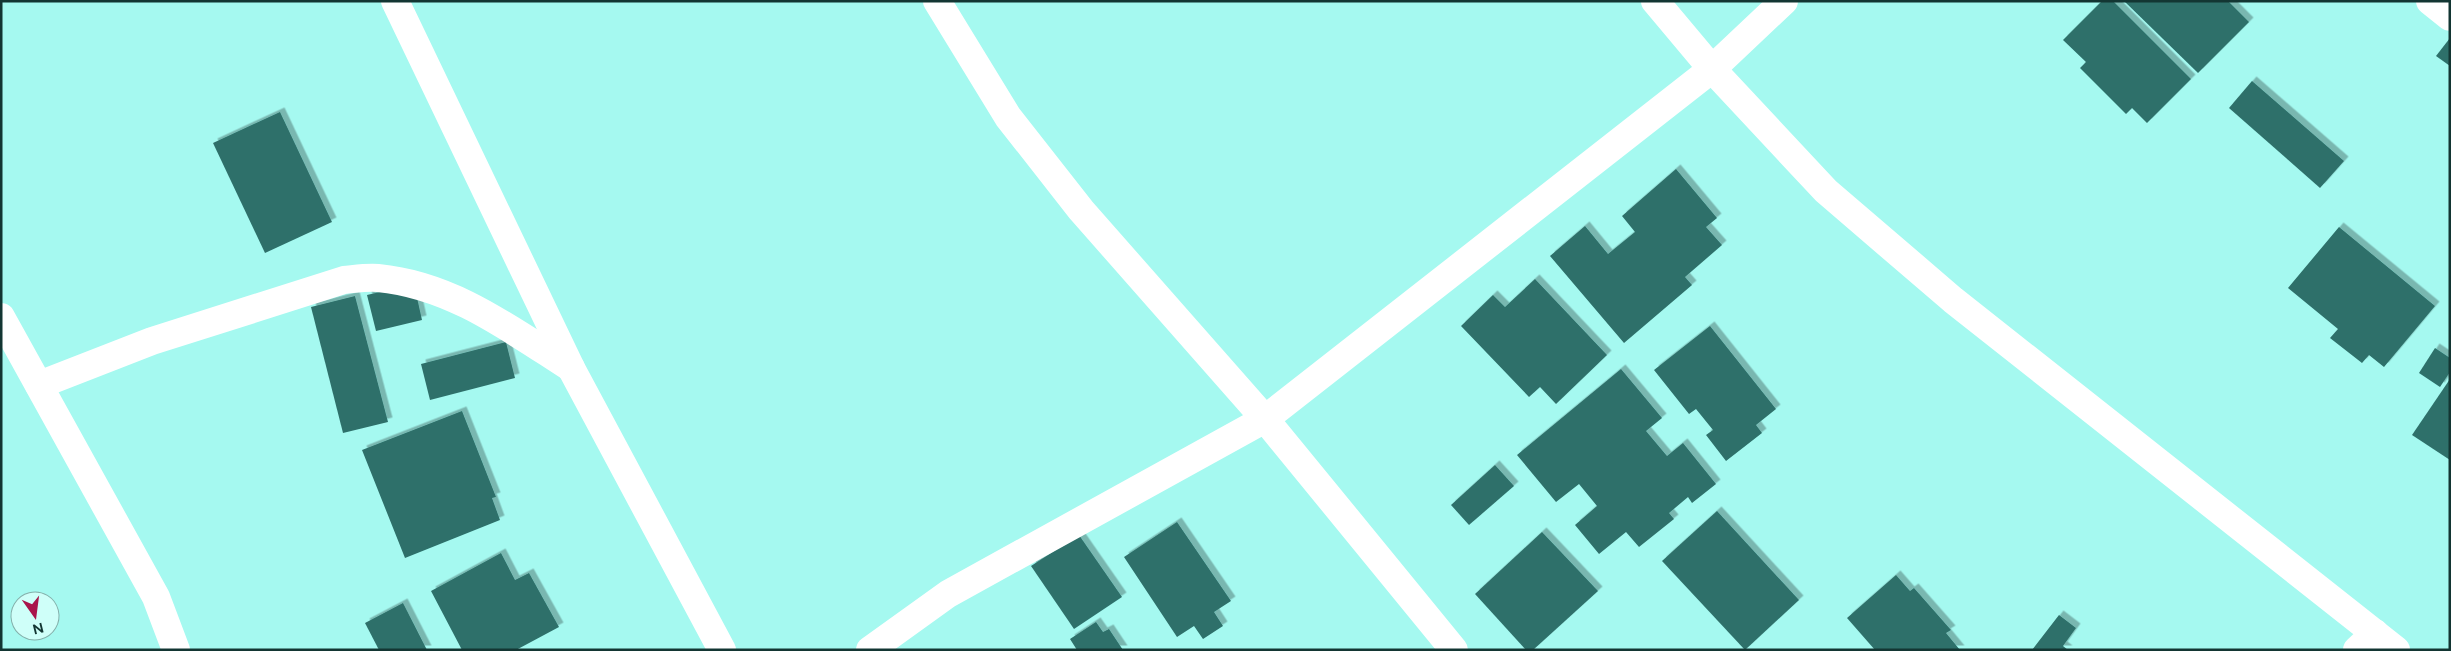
<svg xmlns="http://www.w3.org/2000/svg" width="2451" height="651" font-family="Figtree,sans-serif">
<defs>
<filter id="shadow"><feDropShadow dx="4.5" dy="-4.5" stdDeviation="0" flood-color="#0004"/></filter>
</defs>
<rect width="100%" height="100%" fill="#a5f9f0"/>
<g fill="#2e706a" filter="url(#shadow)">
<polygon points="2102,1 2113,1 2191,79 2147,123 2132,108 2126,114 2080,68 2086,62 2063,40"/>
<polygon points="2124,1 2228,1 2249,22 2198,73"/>
<polygon points="2450,38 2450,66 2436,56"/>
<polygon points="2252,81 2344,161 2320,188 2229,108"/>
<polygon points="280,112 332,222 265,253 213,143"/>
<polygon points="1676,169 1717,218 1706,227 1722,245 1685,277 1692,285 1624,343 1550,256 1585,226 1608,254 1635,232 1622,216"/>
<polygon points="2339,227 2435,306 2384,367 2369,355 2362,363 2330,338 2338,329 2288,288"/>
<polygon points="1535,279 1607,355 1556,404 1540,387 1529,397 1461,326 1493,295 1505,307"/>
<polygon points="414,284 422,320 376,331 367,295"/>
<polygon points="355,296 388,422 343,433 311,307"/>
<polygon points="1710,326 1776,409 1756,425 1762,433 1726,461 1706,435 1713,430 1696,409 1689,414 1654,370"/>
<polygon points="506,342 515,378 430,400 421,364"/>
<polygon points="2435,348 2450,358 2450,372 2440,387 2419,373"/>
<polygon points="1621,369 1662,418 1646,431 1667,456 1683,443 1716,484 1692,503 1688,497 1669,513 1674,519 1639,547 1626,532 1599,554 1575,525 1597,506 1579,484 1556,502 1517,455"/>
<polygon points="2450,379 2450,460 2412,435"/>
<polygon points="462,411 496,497 492,498 500,520 405,558 362,450"/>
<polygon points="1495,465 1514,486 1469,525 1451,505"/>
<polygon points="1717,511 1799,600 1745,650 1662,561"/>
<polygon points="1177,522 1231,601 1214,612 1223,626 1203,639 1194,626 1177,637 1124,557"/>
<polygon points="1542,532 1598,591 1533,650 1526,650 1475,594"/>
<polygon points="1079,535 1122,597 1074,629 1031,566"/>
<polygon points="501,553 515,580 529,573 559,627 516,650 462,650 431,591"/>
<polygon points="1896,575 1910,591 1914,588 1951,630 1946,633 1960,650 1875,650 1847,618"/>
<polygon points="403,603 427,650 379,650 365,623"/>
<polygon points="2059,615 2076,628 2063,646 2068,650 2032,650"/>
<polygon points="1096,622 1103,632 1109,629 1123,650 1077,650 1070,639"/>
</g>
<g fill="none" stroke-linecap="round" stroke-linejoin="round">
<g stroke="#fff" stroke-width="28">
<polyline points="395,1 571,368 722,650"/>
<polyline points="937,1 1008,117 1081,210 1265,419 1454,650"/>
<polyline points="1655,1 1712,69 1826,191 1953,300 2396,650"/>
<polyline points="2430,1 2450,17"/>
<polyline points="1,317 156,597 176,650"/>
<path d="M39 385 152 341 344 280C355 279 367 277 378 278 452 285 510 329 571 368"/>
<polyline points="870,650 948,594 1265,419 1712,69 1784,1"/>
<polyline points="2357,650 2375,633"/>
</g>
</g>
<rect width="2451" height="651" fill="none" stroke="#133633" stroke-width="5"/>
<g transform="translate(35 616) rotate(166)"><circle r="24" fill="#cffff9" stroke="#84afaa"/>
<path d="M0-4L9 19L0 12L-9 19Z" fill="#a9154b"/>
<text y="-8" font-size="14" font-weight="bold" text-anchor="middle" fill="#133633">N</text>
</g>
</svg>
